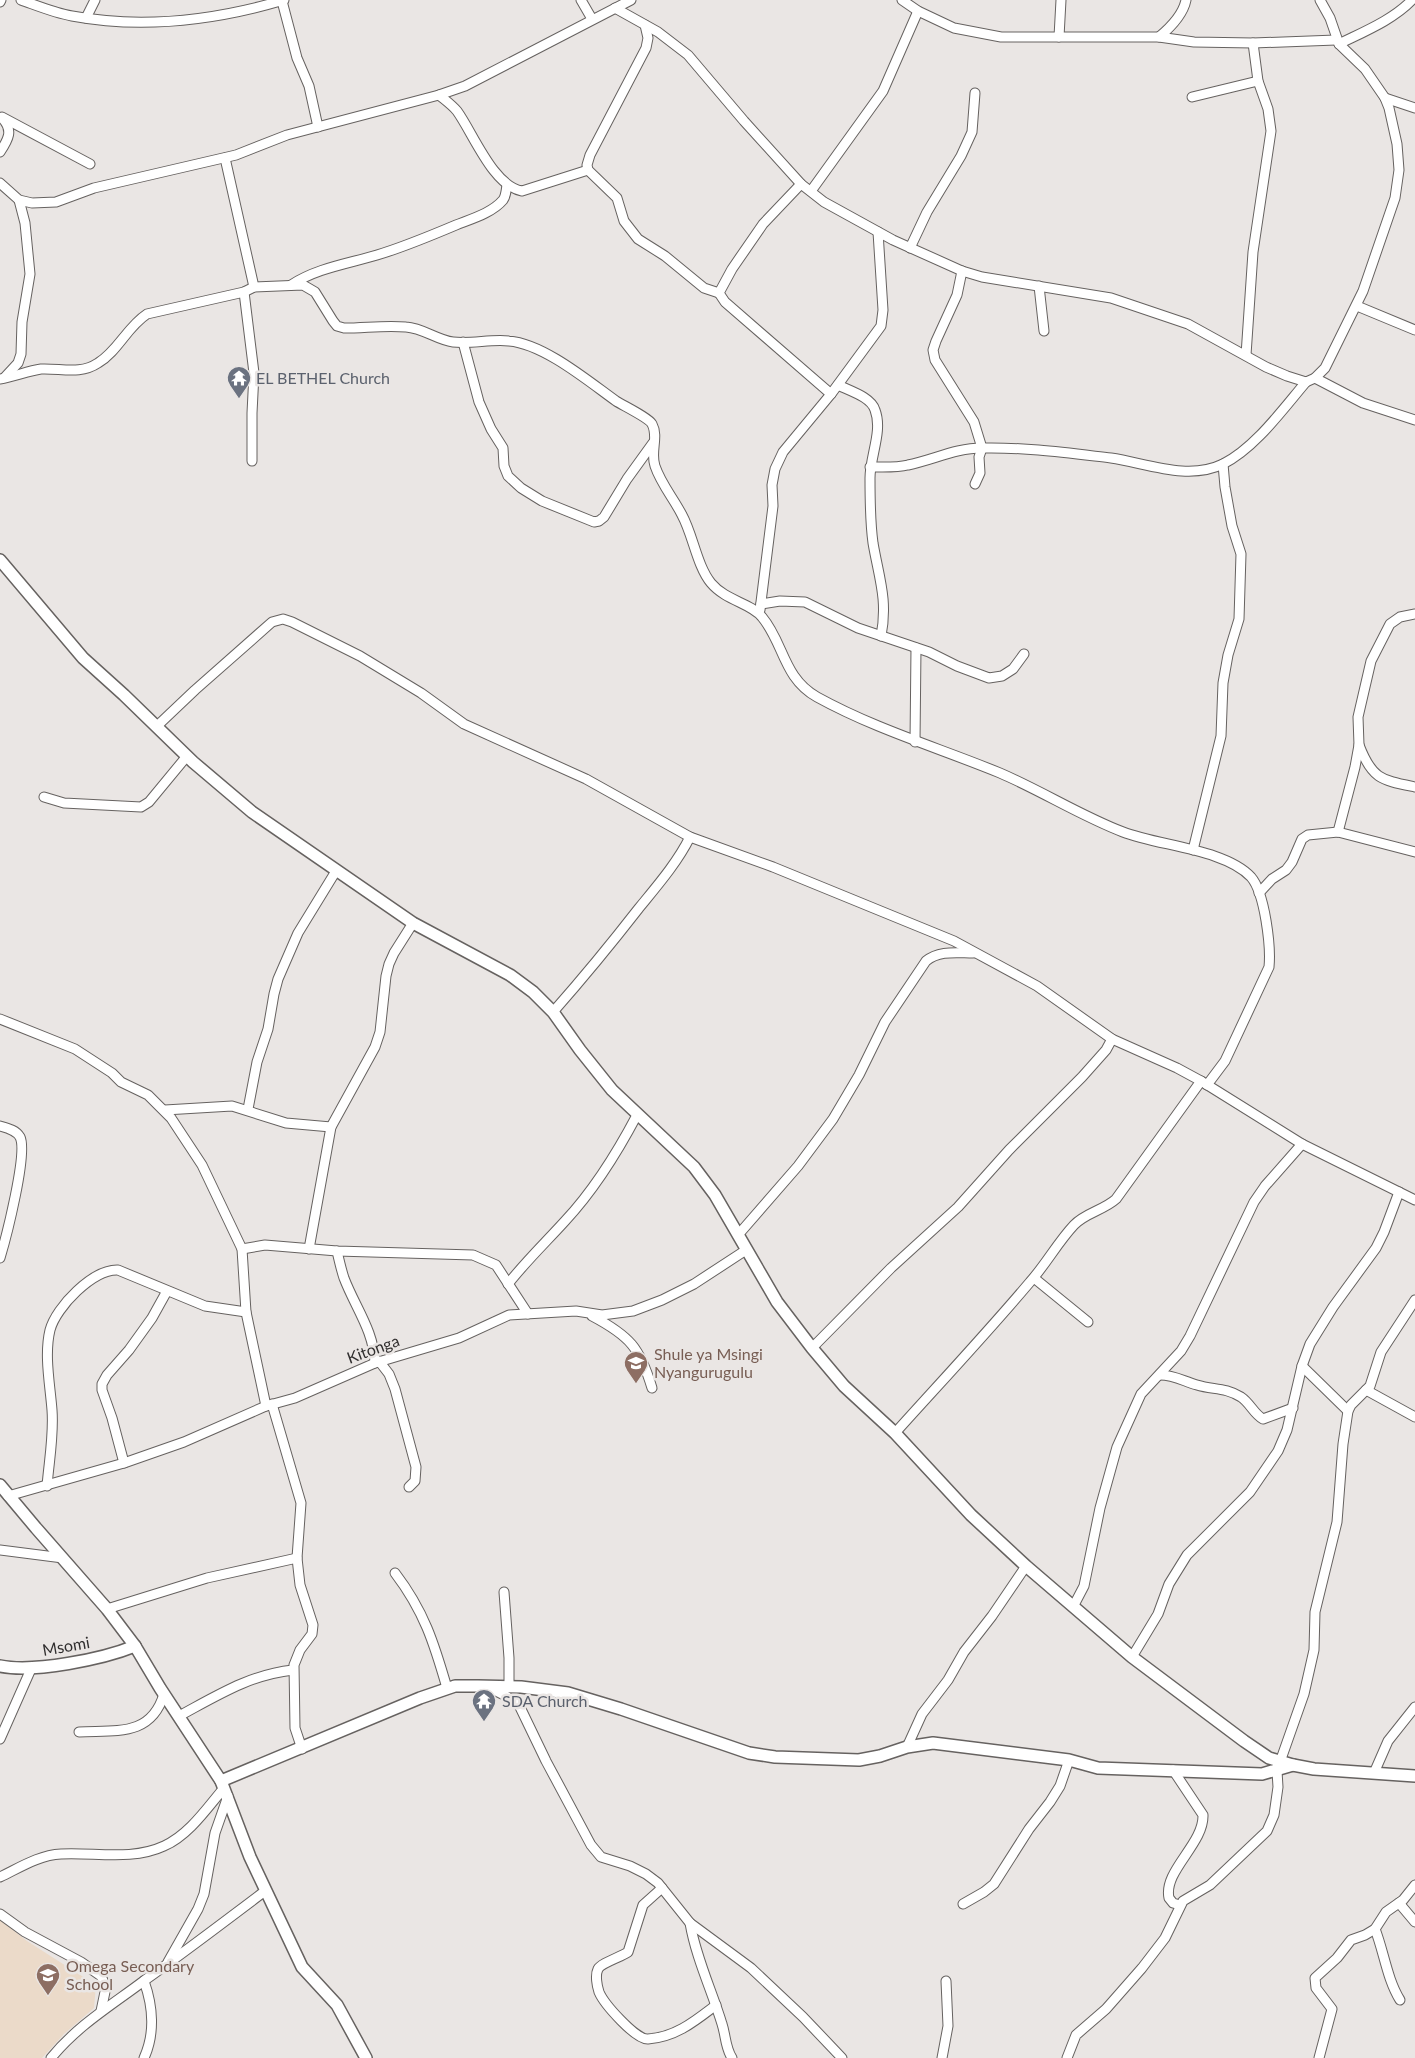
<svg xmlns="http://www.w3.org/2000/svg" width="1415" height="2058" font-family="Lato,sans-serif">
<rect width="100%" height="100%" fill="#eae6e4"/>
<polygon fill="#ebdac9" points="0,1920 27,1941 96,1985 94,2008 64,2034 42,2058 0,2058"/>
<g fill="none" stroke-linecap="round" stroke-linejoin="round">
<g stroke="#666260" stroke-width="11">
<g id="minor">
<path d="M21 0C38 6 55 13 72 16 142 29 216 20 284 0"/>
<polyline points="581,0 592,19"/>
<polyline points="902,0 918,11 954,28 1001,37 1159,37 1194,42 1253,43 1336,40"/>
<polyline points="282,1 297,58 309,86 318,127"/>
<polyline points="0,2 1,0"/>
<polyline points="615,8 658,32 688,55 744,121 801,184 824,202 893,240 962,271 982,277 1111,298 1188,324 1266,367 1287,376 1306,382 1315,378 1325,368 1363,291 1395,198 1399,170 1397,144 1389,108 1385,98 1365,69 1339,44 1330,18 1320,0"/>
<polyline points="86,18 95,0"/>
<polyline points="645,25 648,38 646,48 590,155 587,165 588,170 617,198 624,221 638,239 665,256 704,288 719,293"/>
<polyline points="1059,37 1061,0"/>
<path d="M1159 37C1171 27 1183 15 1186 0"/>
<path d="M1339 44C1363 32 1393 20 1412 0"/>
<path d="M439 95C445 100 452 105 457 111 473 133 493 186 522 191L588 170"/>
<polyline points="1192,97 1258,81"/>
<polyline points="1385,98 1415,108"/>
<polyline points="2,117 90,164"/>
<path d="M0 152C8 140 14 130 2 118"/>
<polyline points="225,158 254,287"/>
<polyline points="0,183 19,200 32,203 56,202 94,188 236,155 287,135 439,95 465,86 631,0"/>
<polyline points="801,184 763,224 732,269 719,293 725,302 831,394 881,326 883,310 878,232"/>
<polyline points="811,191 883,91 918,11"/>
<polyline points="910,248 927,212 961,156 972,132 975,93"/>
<polyline points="962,271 957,295 936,341 933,350 935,360 974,422 982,448 979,457 980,473 975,484"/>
<path d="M291 285C317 268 347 264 377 255 404 247 430 236 456 225 471 219 492 213 503 200 506 196 506 191 507 185"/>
<polyline points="1039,286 1044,331"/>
<polyline points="244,292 254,373 252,413 252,461"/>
<polyline points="1357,306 1415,330"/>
<polyline points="463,342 479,402 491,429 503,448 504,466 508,476 521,488 542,501 594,522 599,521 604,517 627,479 653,443"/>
<polyline points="1246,355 1253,252 1271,131 1268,109 1258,81 1253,43"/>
<polyline points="5,377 18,363 21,354 22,322 30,274 25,223 19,200"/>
<polyline points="1315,378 1363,403 1415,420"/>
<path d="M0 379C14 377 27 371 41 369 61 368 80 375 98 363 118 351 127 327 147 314L244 292 254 287 303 285 315 292 333 321 337 326 344 328C365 328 386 325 406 327 423 328 437 340 453 342 472 344 491 339 509 341 544 344 588 381 616 401 624 406 649 418 652 424 659 437 650 452 655 466 661 484 674 499 682 515 693 535 697 566 711 583 726 601 751 603 762 617 784 643 783 678 817 697 875 729 939 748 1000 773 1042 791 1081 816 1123 832 1159 846 1225 849 1251 877 1265 893 1271 947 1269 967L1225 1061 1207 1085"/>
<path d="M838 385C850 391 871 397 875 410 883 431 870 456 870 478 870 499 870 521 873 543 879 578 888 600 881 636"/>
<path d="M870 467C883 467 896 468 908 465 933 460 956 448 982 448 1025 447 1068 453 1111 458 1146 463 1188 481 1223 464 1255 448 1283 409 1306 382"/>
<polyline points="761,604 780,601 805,602 858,628 929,652 957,666 989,678 1002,676 1013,669 1024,654"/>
<polyline points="760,610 773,506 772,485 775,469 783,452 831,394"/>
<polyline points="156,727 195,690 272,622 283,619 292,622 360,656 421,693 464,724 586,779 690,837 773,867 954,941 1037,986 1112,1039 1177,1068 1201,1081 1302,1144 1415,1200"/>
<polyline points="915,742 916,648"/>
<path d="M1359 745C1372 779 1381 780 1415 787"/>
<polyline points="44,797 64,803 141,807 149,802 187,756"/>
<polyline points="1338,832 1355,767 1359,745 1358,717 1371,661 1390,624 1400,617 1415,614"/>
<polyline points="1193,850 1221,736 1223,683 1228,655 1239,619 1241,554 1232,526 1225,487 1223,464"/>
<polyline points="1259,893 1272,879 1286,870 1292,862 1302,839 1308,835 1338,832 1415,852"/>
<path d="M553 1012C583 978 611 944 639 908 657 886 677 863 690 837"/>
<polyline points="0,1019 75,1049 112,1073 121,1082 148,1095 171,1118 202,1165 242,1249 246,1312 266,1406"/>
<polyline points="248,1109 257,1062 268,1029 274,994 278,979 298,933 336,871"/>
<polyline points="165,1110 232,1106 286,1123 331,1127"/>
<path d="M0 1126C7 1128 16 1130 20 1137 28 1153 6 1238 0 1258"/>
<path d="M738 1235 798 1166 833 1119 859 1075 885 1022 926 961C939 950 957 953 973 953"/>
<polyline points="242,1249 265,1245 337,1251 473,1255 496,1265 528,1314"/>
<polyline points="309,1249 331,1127 375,1047 380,1032 386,976 389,964 394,953 413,923"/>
<path d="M337 1251C339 1260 341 1269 344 1278 355 1307 374 1331 375 1363"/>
<polyline points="1034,1278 1088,1322"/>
<path d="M508 1284C526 1261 546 1242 565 1221 594 1190 617 1153 637 1115"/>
<path d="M592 1316C630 1336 640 1348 652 1388"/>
<polyline points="812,1348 891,1268 958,1207 1009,1150 1082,1077 1106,1050 1112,1039"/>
<polyline points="379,1361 389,1374 395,1389 416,1467 415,1481 409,1487"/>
<polyline points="1302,1366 1348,1411"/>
<path d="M1160 1375C1174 1375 1183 1381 1197 1385 1213 1390 1225 1387 1241 1397 1250 1403 1254 1414 1263 1419L1293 1408"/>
<polyline points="1366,1390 1415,1417"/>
<polyline points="272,1404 301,1503 297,1558 300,1585 313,1625 312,1634 300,1650 294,1665 295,1728 302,1749"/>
<path d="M895 1433C940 1383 986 1334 1030 1282 1046 1264 1058 1242 1074 1225 1085 1213 1104 1210 1116 1199L1201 1081"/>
<polyline points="124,1463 112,1418 102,1390 102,1384 107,1375 129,1350 152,1318 167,1291"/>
<path d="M47 1486C49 1461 54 1435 52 1410 50 1384 44 1355 50 1330 56 1307 93 1269 118 1270L205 1306 246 1312"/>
<polyline points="8,1496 124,1463 184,1442 266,1406 295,1398 375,1363 459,1338 509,1315 576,1311 602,1315 633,1311 662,1300 694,1284 746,1250"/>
<polyline points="0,1550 63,1558"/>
<path d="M395 1573C424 1611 434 1643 447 1688"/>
<polyline points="504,1592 509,1658 509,1687"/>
<polyline points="1073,1607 1084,1586 1100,1508 1117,1447 1141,1394 1181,1351 1190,1336 1254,1202 1265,1186 1302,1144"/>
<polyline points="107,1609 207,1578 297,1558"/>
<polyline points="1132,1657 1158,1614 1169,1584 1187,1555 1250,1492 1278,1451 1287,1430 1302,1366 1310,1344 1333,1307 1376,1248 1384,1232 1399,1192"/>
<polyline points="488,1687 506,1696 519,1705 546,1761 591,1845 601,1857 630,1866 646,1874 658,1883 690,1923 751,1968 803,2017 842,2058"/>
<path d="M179 1716C218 1695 249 1675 293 1670"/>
<path d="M79 1732C116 1730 151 1737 164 1694"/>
<polyline points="0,1739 31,1669"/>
<polyline points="907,1747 922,1714 948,1680 964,1652 992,1616 1026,1566"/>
<polyline points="1280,1762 1304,1694 1314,1650 1315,1612 1337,1522 1343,1444 1348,1411 1351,1405 1370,1386 1381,1352 1415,1300"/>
<path d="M1173 1770 1203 1815C1204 1844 1163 1871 1169 1898L1173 1903 1180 1905"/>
<polyline points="1374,1773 1388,1741 1415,1707"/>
<path d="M0 1877C19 1868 39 1855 61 1854 94 1852 132 1861 164 1846 189 1835 207 1808 224 1788"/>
<path d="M662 1888 643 1905 628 1952C621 1957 601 1963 598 1969 595 1975 597 1986 599 1992 604 2004 636 2040 648 2039 676 2037 695 2021 716 2005"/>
<polyline points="1399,1903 1415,1922"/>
<polyline points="963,1904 984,1892 994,1884 1029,1829 1050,1802 1060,1786 1069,1760"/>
<polyline points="0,1914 25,1932 81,1962 101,1976 106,1987 101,2011"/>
<path d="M690 1923C696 1958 712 1991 722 2024 726 2036 725 2047 732 2058"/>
<path d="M1375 1929C1384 1952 1387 1979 1400 2000"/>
<polyline points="168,1962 198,1909 204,1894 215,1833 228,1796"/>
<path d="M51 2058C78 2025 112 2005 145 1980 186 1951 225 1921 265 1891"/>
<path d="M144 2058C155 2034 153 2006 144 1981"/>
<polyline points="942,2058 948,2026 946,1981"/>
<polyline points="1067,2058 1076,2035 1106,2009 1142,1968 1165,1938 1183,1901 1210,1885 1267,1831 1274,1815 1278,1787 1277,1771"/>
<polyline points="1319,2058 1332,2009 1316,1988 1315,1978 1337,1958 1351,1940 1365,1935 1375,1929 1386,1912 1403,1900 1415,1885"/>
</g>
</g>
<g stroke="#666260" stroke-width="14">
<g id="tertiary">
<polyline points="0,560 83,658 124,695 193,762 252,812 413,923 510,975 533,992 553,1012 580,1050 612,1090 694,1167 715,1195 777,1302 812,1348 844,1386 895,1433 971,1515 1026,1566 1132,1657 1244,1741 1269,1758 1293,1765 1314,1769 1415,1776"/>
<polyline points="0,1485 36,1528 107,1609 135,1646 160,1688 221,1781 250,1857 302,1967 337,2005 366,2058"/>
<path d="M0 1666C34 1673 103 1659 135 1646"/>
<polyline points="221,1781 420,1698 455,1686 478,1686 521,1687 568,1693 621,1709 749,1753 775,1757 859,1760 880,1756 907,1747 933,1743 1069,1760 1098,1768 1262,1774 1293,1765"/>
</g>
</g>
<use href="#minor" stroke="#fff" stroke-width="9"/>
<use href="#tertiary" stroke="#fff" stroke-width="11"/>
</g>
<defs>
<g id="temple-pin" transform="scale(1.25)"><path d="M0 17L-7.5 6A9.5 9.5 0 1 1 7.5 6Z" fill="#6b7280" stroke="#eae6e4"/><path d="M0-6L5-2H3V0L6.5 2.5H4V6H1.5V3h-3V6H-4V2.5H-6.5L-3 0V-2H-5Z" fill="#fff"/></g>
<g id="school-pin" transform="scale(1.25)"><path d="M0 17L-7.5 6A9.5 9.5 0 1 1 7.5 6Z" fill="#8d6e63" stroke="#eae6e4"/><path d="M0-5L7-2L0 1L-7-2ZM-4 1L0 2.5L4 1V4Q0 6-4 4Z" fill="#fff"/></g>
</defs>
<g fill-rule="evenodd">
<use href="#temple-pin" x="239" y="378"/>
<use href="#school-pin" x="636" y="1363"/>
<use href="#temple-pin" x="484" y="1701"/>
<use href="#school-pin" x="48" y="1975"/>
</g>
<g text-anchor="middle" stroke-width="5" stroke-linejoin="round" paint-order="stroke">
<g font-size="16" fill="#5b616d" stroke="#eae6e4" text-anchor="start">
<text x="256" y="384">EL BETHEL Church</text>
<text x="502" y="1707">SDA Church</text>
</g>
<g font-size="16" fill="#302e2e" stroke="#eae6e4">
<text transform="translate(373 1349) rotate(-20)" y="6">Kitonga</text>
<text transform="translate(66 1646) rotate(-10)" y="6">Msomi</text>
</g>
<g font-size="16" fill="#785e54" stroke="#eae6e4" text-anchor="start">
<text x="654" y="1360">Shule ya Msingi<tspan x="654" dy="18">Nyangurugulu</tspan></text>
<text x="66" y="1972">Omega Secondary<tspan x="66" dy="18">School</tspan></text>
</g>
</g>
</svg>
